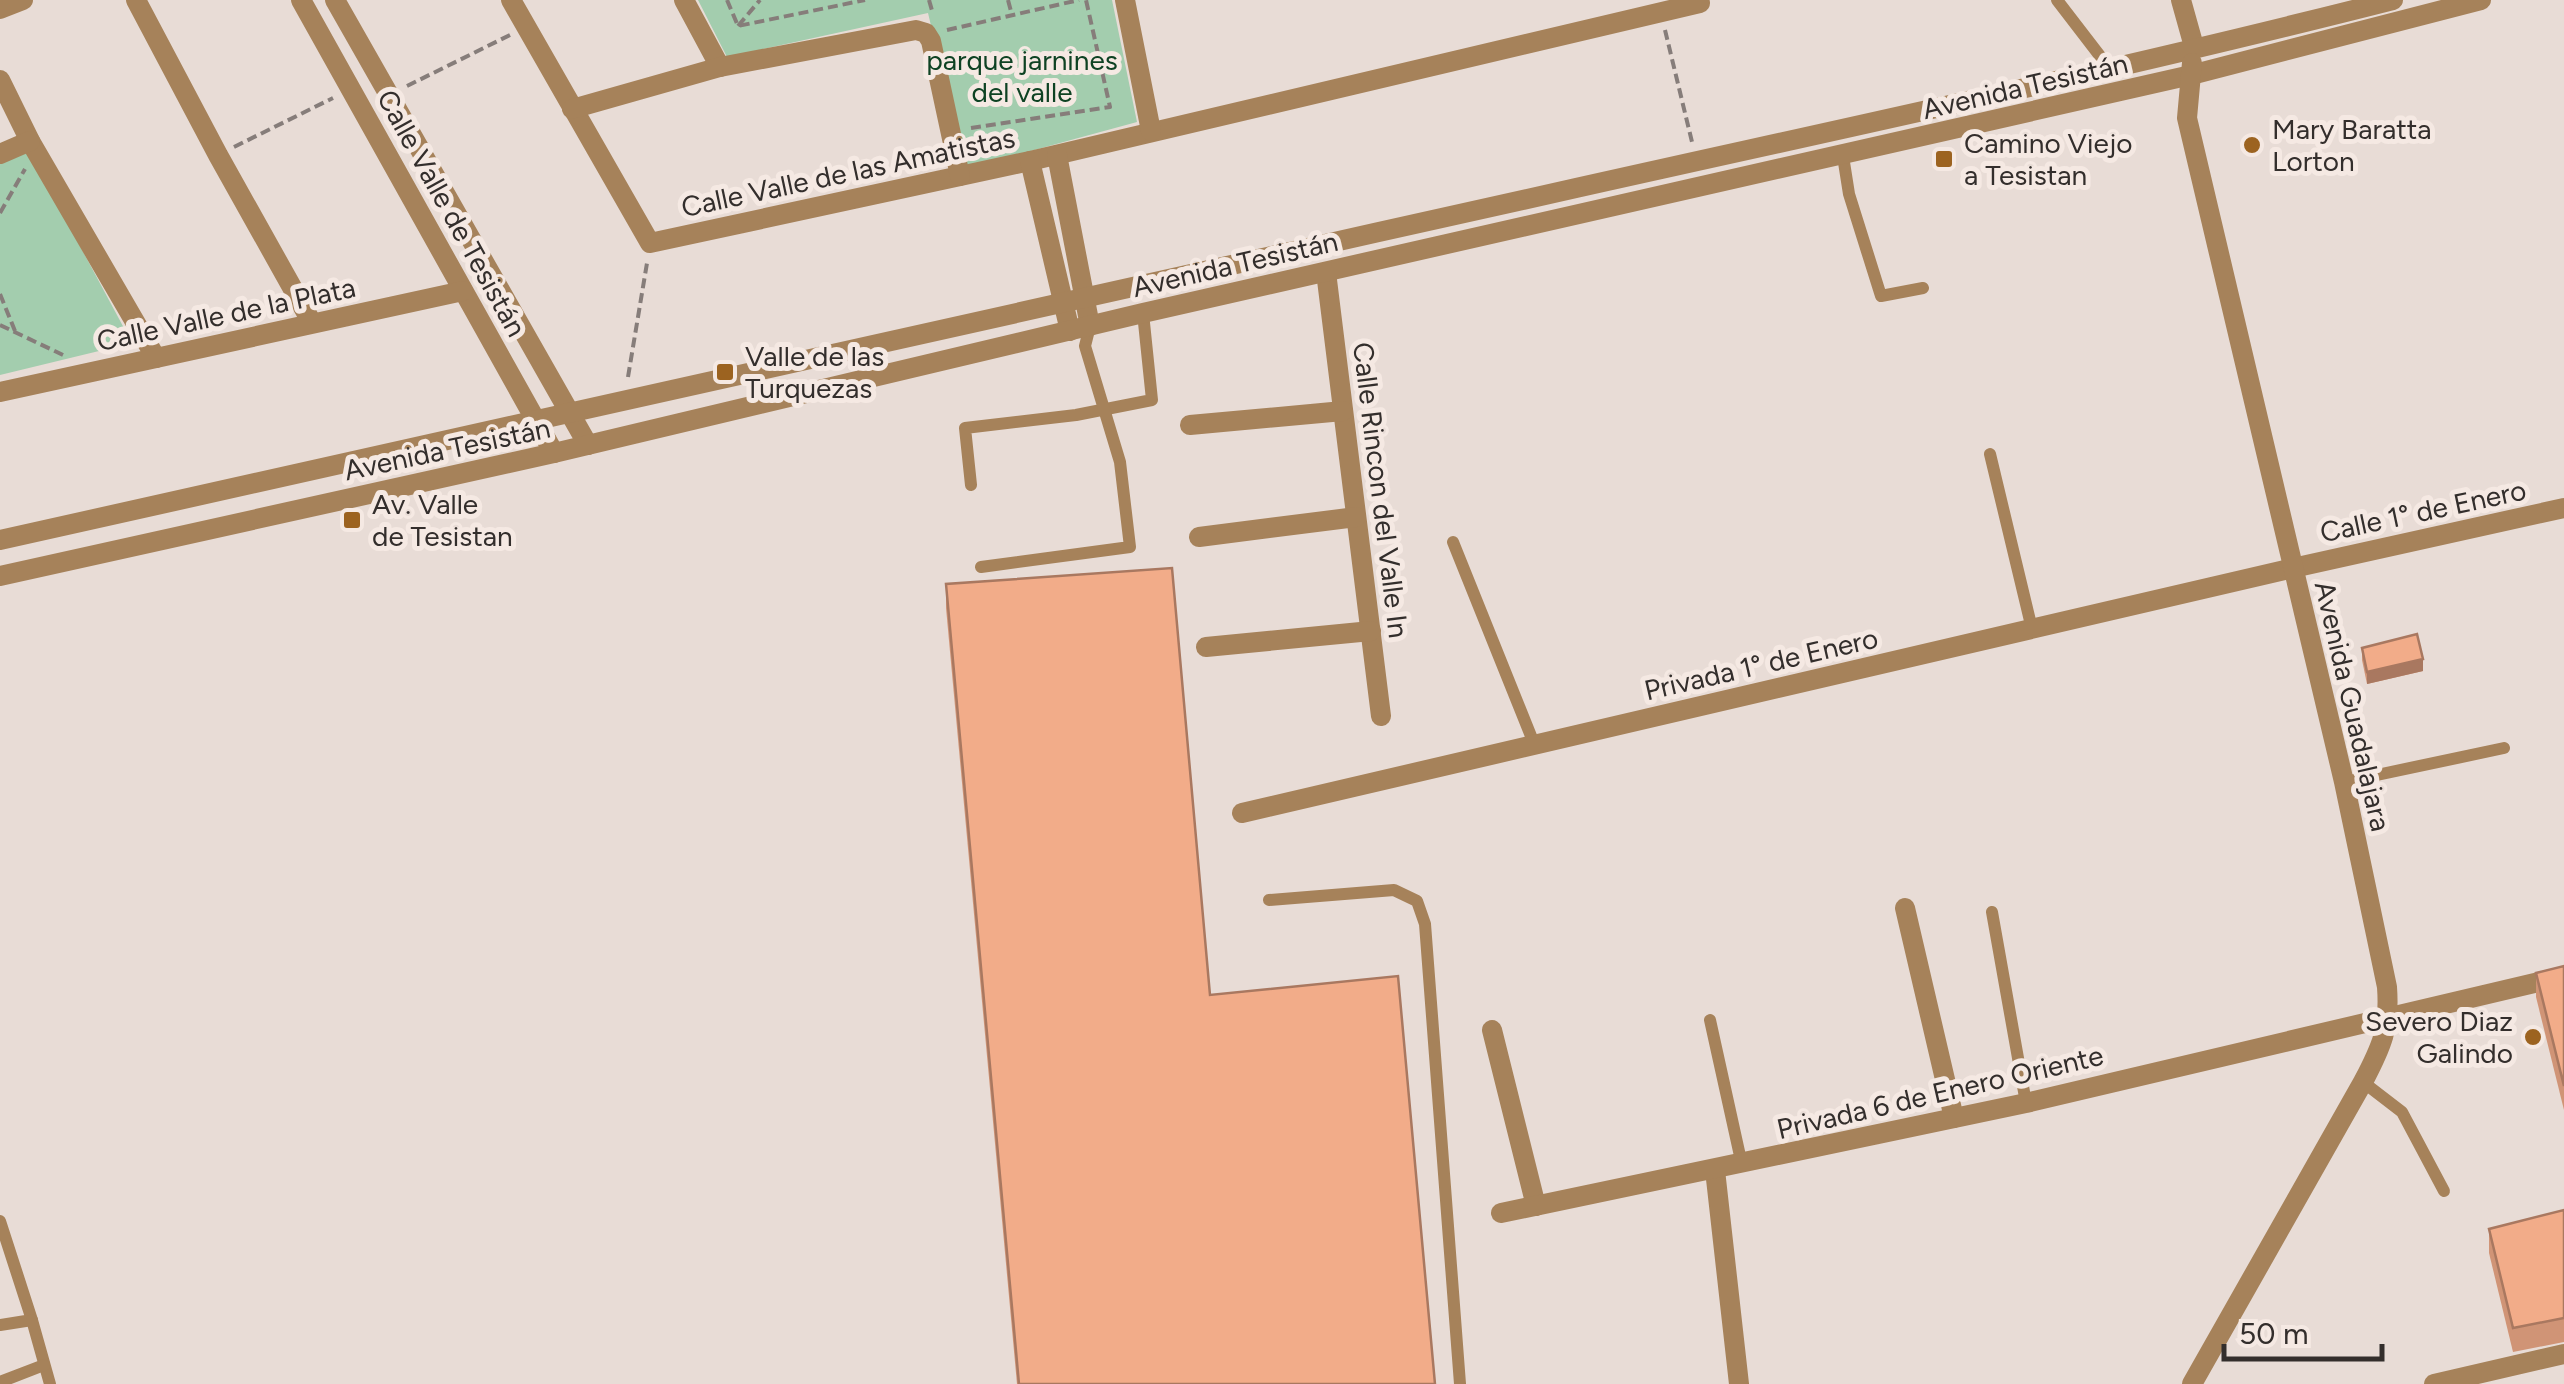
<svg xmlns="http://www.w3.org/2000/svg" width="2564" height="1384" font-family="Figtree,sans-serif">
<rect width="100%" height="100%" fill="#e8dcd6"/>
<g fill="#a3cdae">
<polygon points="698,0 1112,0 1137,122 965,169 928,13 727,57"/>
<polygon points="28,149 132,343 0,375 0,161"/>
</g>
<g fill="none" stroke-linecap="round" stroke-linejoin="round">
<g stroke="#867d7a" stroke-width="4" stroke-dasharray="10 5" stroke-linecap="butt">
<polyline points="727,0 738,26 865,0"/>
<polyline points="929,0 933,14"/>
<polyline points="1008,0 1012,15"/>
<polyline points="738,26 760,0"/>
<polyline points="947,30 1079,0"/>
<polyline points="1665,30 1692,142"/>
<polyline points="407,86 510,35"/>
<polyline points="971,128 1110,107 1086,0"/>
<polyline points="234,147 333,98"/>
<polyline points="0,213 25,169"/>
<polyline points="0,294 15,331"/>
<polyline points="0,325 63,355"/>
<polyline points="628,377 647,263"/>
</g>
<g stroke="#a6825a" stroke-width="12">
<polyline points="2057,0 2110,69"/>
<polyline points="1843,156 1849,194 1881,296 1923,288"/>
<polyline points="1990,454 2032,629"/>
<polyline points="971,485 965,428 1076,415 1152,400 1143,313"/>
<polyline points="1453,542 1535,746"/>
<polyline points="981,567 1130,547 1120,462 1085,346 1090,326"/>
<polyline points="2344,782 2504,748"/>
<polyline points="1269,900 1394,890 1417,901 1425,924 1460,1384"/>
<polyline points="1992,912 2026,1103"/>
<polyline points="1710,1020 1742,1165"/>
<polyline points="2363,1082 2402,1112 2444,1191"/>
<polyline points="0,1221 32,1320 0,1325"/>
<polyline points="32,1320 50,1384"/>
<polyline points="0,1382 44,1365"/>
</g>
<g stroke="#a6825a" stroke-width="20">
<polyline points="136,0 218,155 312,323"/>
<polyline points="301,0 554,453"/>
<polyline points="335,0 588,445"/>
<polyline points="511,0 650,243 1030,161 1700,3"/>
<polyline points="684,0 720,67"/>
<polyline points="1125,0 1151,131"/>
<polyline points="2181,0 2193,43 2192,51"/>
<polyline points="0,9 23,0"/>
<polyline points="0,80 30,141 156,358"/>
<polyline points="572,109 720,67 916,30 926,33 931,41 960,176"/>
<polyline points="0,154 30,141"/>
<polyline points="1057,155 1090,326"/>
<polyline points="1030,161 1070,331"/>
<polyline points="1326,272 1381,716"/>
<polyline points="0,392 463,291"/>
<polyline points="1190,425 1343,411"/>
<polyline points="1199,537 1356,517"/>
<polyline points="1206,647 1371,631"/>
<polyline points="1242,813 2293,568 2564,508"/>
<polyline points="1905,908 1954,1118"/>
<polyline points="1492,1030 1536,1206"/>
<polyline points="1715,1170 1739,1384"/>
<polyline points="1501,1213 2026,1103 2564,976"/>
<polyline points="2434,1384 2564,1354"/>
</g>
<g stroke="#a6825a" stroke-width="20">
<path d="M0 540C525 419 1051 306 1576 188 1849 127 2122 69 2393 0"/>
<polyline points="0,576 554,453 1143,313 2191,75 2481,0"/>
<path d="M2192 1384 2363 1082C2382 1046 2390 1028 2387 987L2344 782 2187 118 2192 63"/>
</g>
</g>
<g fill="#d09476">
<polygon points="946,584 1210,995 1435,1384 1017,1384 946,608"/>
<polygon points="2362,648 2423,671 2367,684 2362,660"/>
<polygon points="2564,966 2564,1110 2536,997 2536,973"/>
<polygon points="2564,1210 2564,1342 2513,1352 2489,1253 2489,1229"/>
</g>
<polygon fill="#a97860" points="2423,659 2423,671 2367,684 2367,672"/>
<g fill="#f2ac89" stroke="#a97860" stroke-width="2.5">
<polygon points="1172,568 1210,995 1398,976 1435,1384 1019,1384 946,584"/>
<polygon points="2417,634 2423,659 2367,672 2362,648"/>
<polygon points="2564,966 2564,1086 2536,973"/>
<polygon points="2564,1210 2564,1318 2513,1328 2489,1229"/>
</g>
<g fill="#9c6320" stroke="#f5e9e3" stroke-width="4">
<circle cx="2252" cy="145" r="10"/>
<rect x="1934" y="149" width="20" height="20" rx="5"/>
<rect x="715" y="362" width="20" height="20" rx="5"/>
<rect x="342" y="510" width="20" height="20" rx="5"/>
<circle cx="2533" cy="1037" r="10"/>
</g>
<g text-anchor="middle" stroke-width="10" stroke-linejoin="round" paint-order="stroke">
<g font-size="28" fill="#0e4223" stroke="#f5e9e3">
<text x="1022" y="70">parque jarnines<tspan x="1022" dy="32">del valle</tspan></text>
</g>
<g font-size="28" fill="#332e2c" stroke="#f5e9e3">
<text transform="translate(2025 86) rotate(-13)" y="10">Avenida Tesistán</text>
<text transform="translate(848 172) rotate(-12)" y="10">Calle Valle de las Amatistas</text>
<text transform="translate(452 213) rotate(61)" y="10">Calle Valle de Tesistán</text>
<text transform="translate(1235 264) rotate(-13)" y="10">Avenida Tesistán</text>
<text transform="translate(226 314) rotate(-12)" y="10">Calle Valle de la Plata</text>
<text transform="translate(447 449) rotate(-12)" y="10">Avenida Tesistán</text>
<text transform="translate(1381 490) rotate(83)" y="10">Calle Rincon del Valle In</text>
<text transform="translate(2423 511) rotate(-12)" y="10">Calle 1° de Enero</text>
<text transform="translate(1761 664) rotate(-13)" y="10">Privada 1° de Enero</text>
<text transform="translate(2353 706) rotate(77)" y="10">Avenida Guadalajara</text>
<text transform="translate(1940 1092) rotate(-13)" y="10">Privada 6 de Enero Oriente</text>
</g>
<g font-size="28" fill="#332e2c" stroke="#f5e9e3" text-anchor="start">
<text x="2272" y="139">Mary Baratta<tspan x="2272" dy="32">Lorton</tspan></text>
<text x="1964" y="153">Camino Viejo<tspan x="1964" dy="32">a Tesistan</tspan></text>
<text x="745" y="366">Valle de las<tspan x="745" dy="32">Turquezas</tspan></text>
<text x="372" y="514">Av. Valle<tspan x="372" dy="32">de Tesistan</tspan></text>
<text x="2513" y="1031" text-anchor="end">Severo Diaz<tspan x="2513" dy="32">Galindo</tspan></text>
</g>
</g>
<path d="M2224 1344v15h158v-15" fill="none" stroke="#332e2c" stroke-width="5"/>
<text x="2239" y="1344" font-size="30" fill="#332e2c" stroke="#f5e9e3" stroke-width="8" paint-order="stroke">50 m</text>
</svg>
